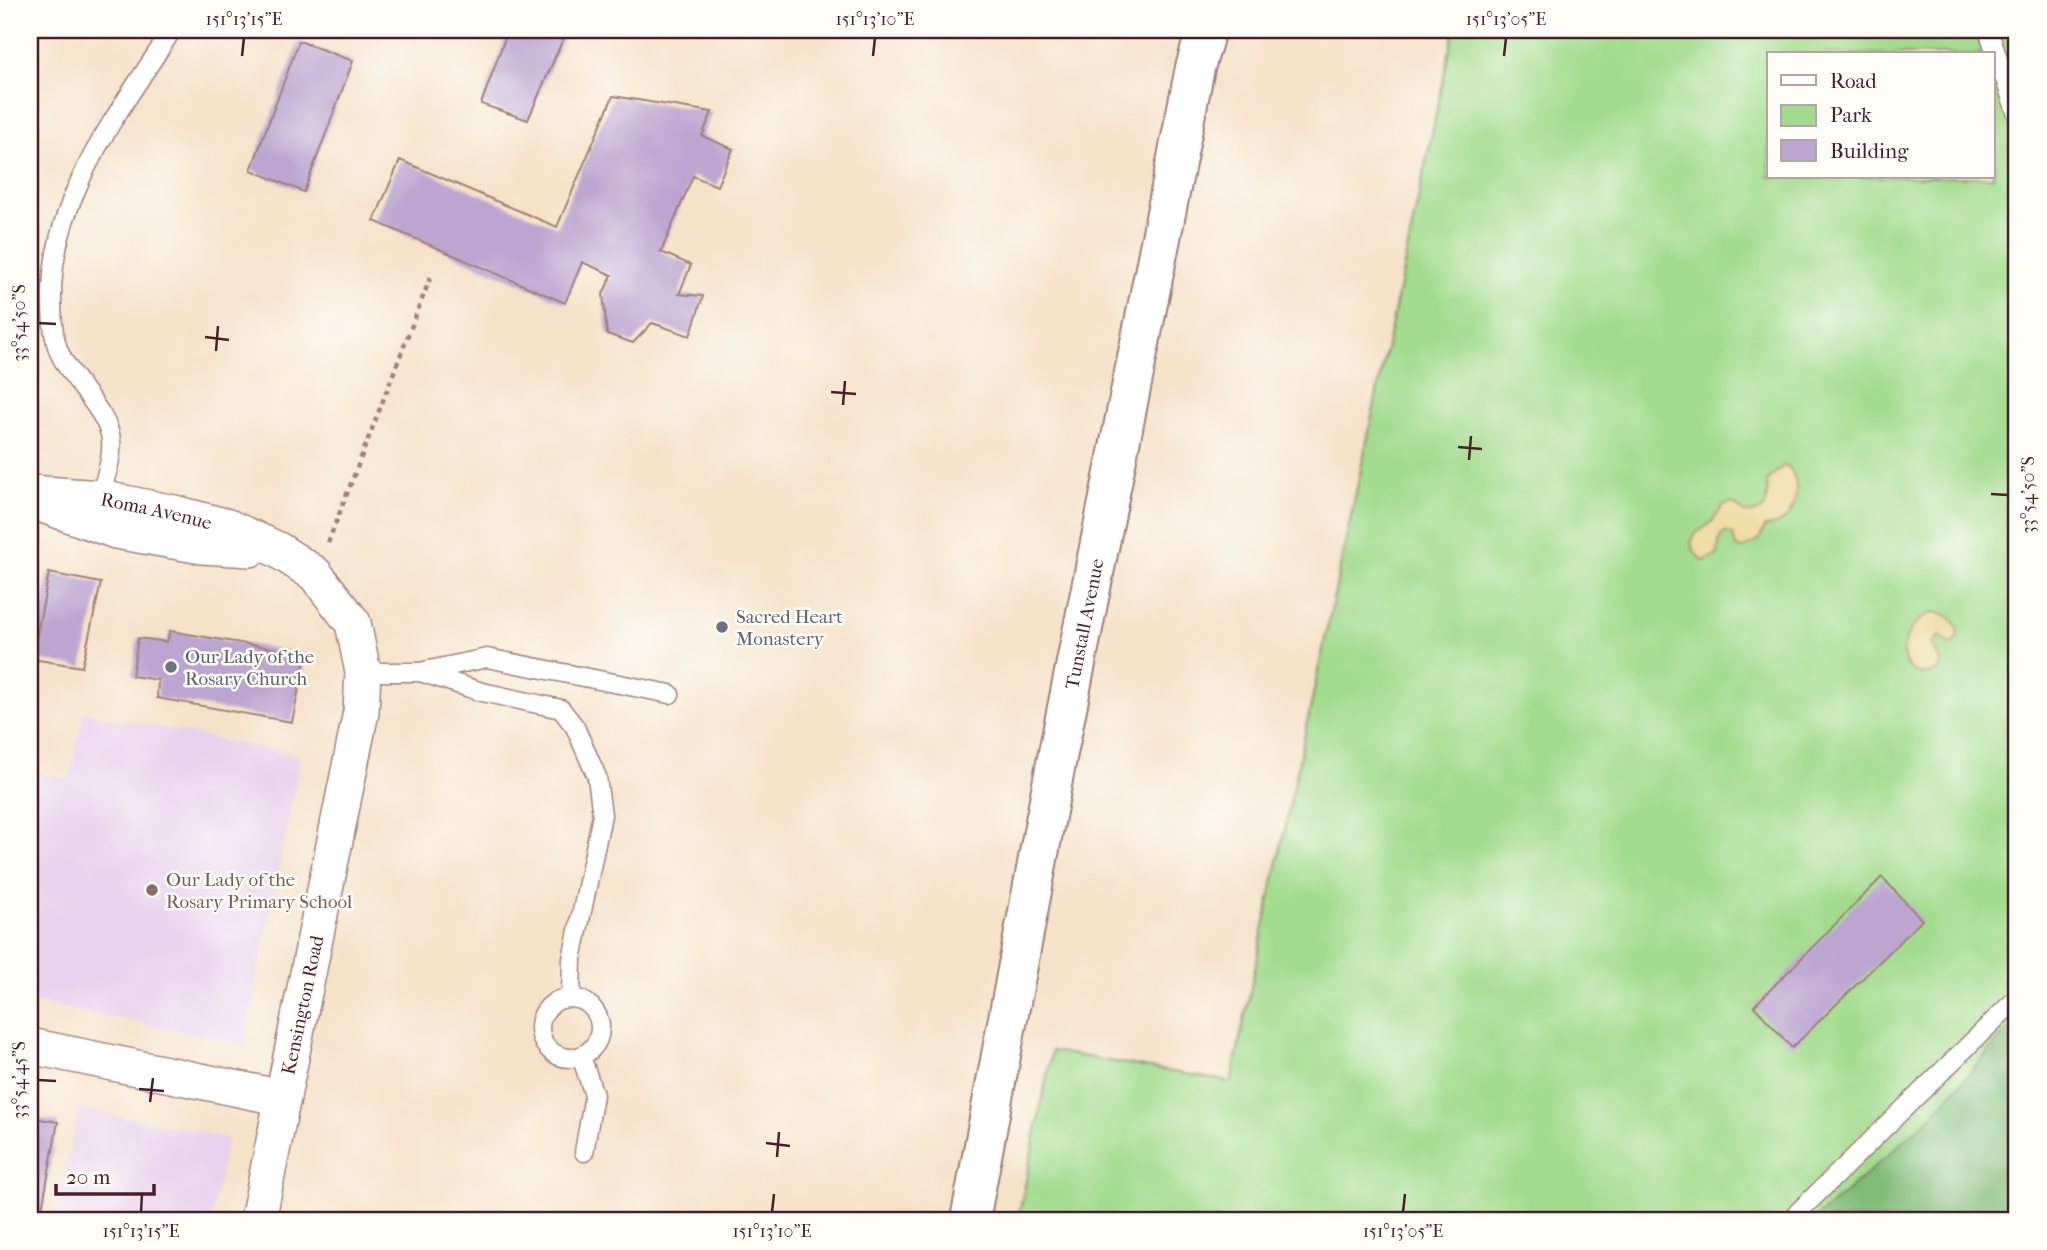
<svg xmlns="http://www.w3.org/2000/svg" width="2047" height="1250" font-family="'IM FELL French Canon',serif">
<rect width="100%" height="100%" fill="#fdfcf7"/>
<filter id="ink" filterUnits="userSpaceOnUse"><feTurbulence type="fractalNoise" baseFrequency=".0143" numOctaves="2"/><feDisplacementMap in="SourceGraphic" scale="14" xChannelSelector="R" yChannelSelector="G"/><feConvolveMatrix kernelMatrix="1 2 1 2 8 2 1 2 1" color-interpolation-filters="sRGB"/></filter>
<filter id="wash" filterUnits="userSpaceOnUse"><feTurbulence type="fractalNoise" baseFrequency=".00686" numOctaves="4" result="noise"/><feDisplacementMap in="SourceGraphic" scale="28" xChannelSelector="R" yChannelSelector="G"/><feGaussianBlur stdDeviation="1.57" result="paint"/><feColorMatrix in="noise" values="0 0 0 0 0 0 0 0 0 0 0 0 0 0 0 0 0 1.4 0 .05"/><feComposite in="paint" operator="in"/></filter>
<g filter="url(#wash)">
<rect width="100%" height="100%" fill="#f5e2c9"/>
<g fill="#e8d2ee">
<polygon points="83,712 301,756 244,1044 30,1001 30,772 70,779"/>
<polygon points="79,1108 227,1138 211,1220 56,1220"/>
</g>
<path fill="#a2db8d" stroke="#767d5c" stroke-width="2" fill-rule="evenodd" d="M1454 30H2017V1220H1018L1052 1051 1231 1082ZM1769 54H1993V177H1769Z"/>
<polygon fill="#81bb78" stroke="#666d52" stroke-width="2" points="2017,1019 2017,1220 1814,1220 1932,1116"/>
<g fill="#eeda9e" stroke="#9c7c64" stroke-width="2">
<path d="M1783 466H1788C1801 481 1798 510 1782 522 1777 526 1771 526 1765 527L1759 540 1743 549 1736 547 1733 535 1725 532 1720 538 1717 555 1703 561 1695 553 1691 543 1695 534 1711 523 1724 505 1733 503 1745 513C1773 515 1765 497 1768 480Z"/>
<path d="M1935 612C1952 614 1966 631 1952 645L1940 636 1936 639 1932 645 1942 664 1937 672C1886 684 1900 620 1935 612Z"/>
</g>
<g id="blocks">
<g fill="#bca5d0">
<polygon points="508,30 567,30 528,120 481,104"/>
<polygon points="299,41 353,61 304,192 251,170"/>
<polygon points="613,96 712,112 702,136 733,149 717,186 693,176 661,252 691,265 679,294 703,296 690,336 652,323 633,343 607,334 603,294 612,275 582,262 565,303 374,221 400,160 557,227"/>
<polygon points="30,570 37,572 31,600 30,600"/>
<polygon points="49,573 101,583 82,667 32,659"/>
<polygon points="170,631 306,654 292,722 157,698 158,680 132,676 138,638 167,642"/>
<polygon points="1882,877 1922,920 1792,1048 1754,1006"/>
<polygon points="30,1117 58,1122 40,1220 30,1220"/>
</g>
</g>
</g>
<g filter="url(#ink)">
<use href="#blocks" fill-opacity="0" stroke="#a0807a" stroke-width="2"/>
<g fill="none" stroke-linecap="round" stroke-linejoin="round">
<g stroke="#a0807a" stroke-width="21">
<g id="service">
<polyline points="1988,30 2017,114"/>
<path d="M100 498C104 480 113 459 111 440 109 412 68 378 58 349 53 335 52 317 52 302 49 199 119 113 172 30"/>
<polyline points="363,672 420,672 487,658 670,694"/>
<polyline points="420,672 482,692 561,709 575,727 597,777 602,815 572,959 571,997"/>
<circle cx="570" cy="1028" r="30"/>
<polyline points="581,1056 594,1095 584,1152"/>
<polyline points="1790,1220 2017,998"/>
</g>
</g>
<g stroke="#a0807a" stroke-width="38">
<g id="minor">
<path id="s1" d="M30 493 100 498 174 513 228 527 278 550 315 574 353 623 363 672 361 712 258 1220"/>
<polyline points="46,506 116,531 202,546 250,549"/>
<polyline points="30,1046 283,1098"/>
</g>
</g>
<g stroke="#a0807a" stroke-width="42">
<g id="tertiary">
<path id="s2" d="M970 1220 1057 758 1195 68 1206 30"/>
</g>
</g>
<polyline stroke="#a0807a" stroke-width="4.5" stroke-dasharray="5 5" stroke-linecap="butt" points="328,543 431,276"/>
<use href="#service" stroke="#fff" stroke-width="18"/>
<use href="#minor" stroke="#fff" stroke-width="35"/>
<use href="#tertiary" stroke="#fff" stroke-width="38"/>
</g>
</g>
<path fill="none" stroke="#4a1f2b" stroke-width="2.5" d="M242 56 244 38M873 56 875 38M1504 56 1506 38M38 323 56 324M205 337 229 340M216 351 218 326M831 392 856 394M843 405 845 381M1458 447 1482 449M1469 460 1471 436M1991 494 2008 495M38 1080 56 1081M139 1089 164 1091M150 1102 153 1078M766 1143 790 1146M777 1157 779 1132M141 1212 142 1194M772 1212 774 1194M1403 1212 1405 1194"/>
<g fill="#6b7280" stroke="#fdfcf7" stroke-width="2.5">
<circle cx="722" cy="627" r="7"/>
<circle cx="171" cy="667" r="7"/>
</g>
<circle fill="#8d6e63" stroke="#fdfcf7" stroke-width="2.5" cx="152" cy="890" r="7"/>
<g text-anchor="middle" stroke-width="5" stroke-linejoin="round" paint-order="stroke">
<g font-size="19" fill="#4a1f2b" stroke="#fdfcf7">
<text dy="7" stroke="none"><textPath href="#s1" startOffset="128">Roma Avenue</textPath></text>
<text dy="7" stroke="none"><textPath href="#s2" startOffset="607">Tunstall Avenue</textPath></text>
<text transform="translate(302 1005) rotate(-78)" y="7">Kensington Road</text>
</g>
<g font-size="19" fill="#5b616d" stroke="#fdfcf7" text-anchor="start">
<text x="736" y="623">Sacred Heart<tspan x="736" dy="22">Monastery</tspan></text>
<text x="185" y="663">Our Lady of the<tspan x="185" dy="22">Rosary Church</tspan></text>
</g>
<g font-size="19" fill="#785e54" stroke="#fdfcf7" text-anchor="start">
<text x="166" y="886">Our Lady of the<tspan x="166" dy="22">Rosary Primary School</tspan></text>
</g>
</g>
<rect width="2047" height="1250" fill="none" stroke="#fdfcf7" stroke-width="77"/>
<rect x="1767" y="52" width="228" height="126" fill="#fdfcf7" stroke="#b5a4a5" stroke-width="2"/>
<rect x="1781" y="75" width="35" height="10" fill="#ffffff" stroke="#b5a4a5" stroke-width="2"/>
<text x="1830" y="88" font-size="21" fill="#4a1f2b">Road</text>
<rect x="1781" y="105" width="35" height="21" fill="#a2db8d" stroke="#b5a4a5" stroke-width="2"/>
<text x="1830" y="122" font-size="21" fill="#4a1f2b">Park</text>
<rect x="1781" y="140" width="35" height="21" fill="#bca5d0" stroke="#b5a4a5" stroke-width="2"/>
<text x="1830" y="158" font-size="21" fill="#4a1f2b">Building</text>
<path d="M56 1184v10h98v-10" fill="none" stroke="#4a1f2b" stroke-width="3.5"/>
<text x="66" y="1184" font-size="21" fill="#4a1f2b" stroke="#fdfcf7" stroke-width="5" paint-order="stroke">20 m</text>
<rect x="38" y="38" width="1970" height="1174" fill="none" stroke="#4a1f2b" stroke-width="2.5"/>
<g font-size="18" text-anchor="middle" fill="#4a1f2b">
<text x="244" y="25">151°13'15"E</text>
<text x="875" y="25">151°13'10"E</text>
<text x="1506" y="25">151°13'05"E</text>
<text transform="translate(19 323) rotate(-90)" y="6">33°54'50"S</text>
<text transform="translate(2028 495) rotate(-90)" y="6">33°54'50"S</text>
<text transform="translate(19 1080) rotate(-90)" y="6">33°54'45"S</text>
<text x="141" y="1237">151°13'15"E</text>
<text x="772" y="1237">151°13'10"E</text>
<text x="1403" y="1237">151°13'05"E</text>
</g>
</svg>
